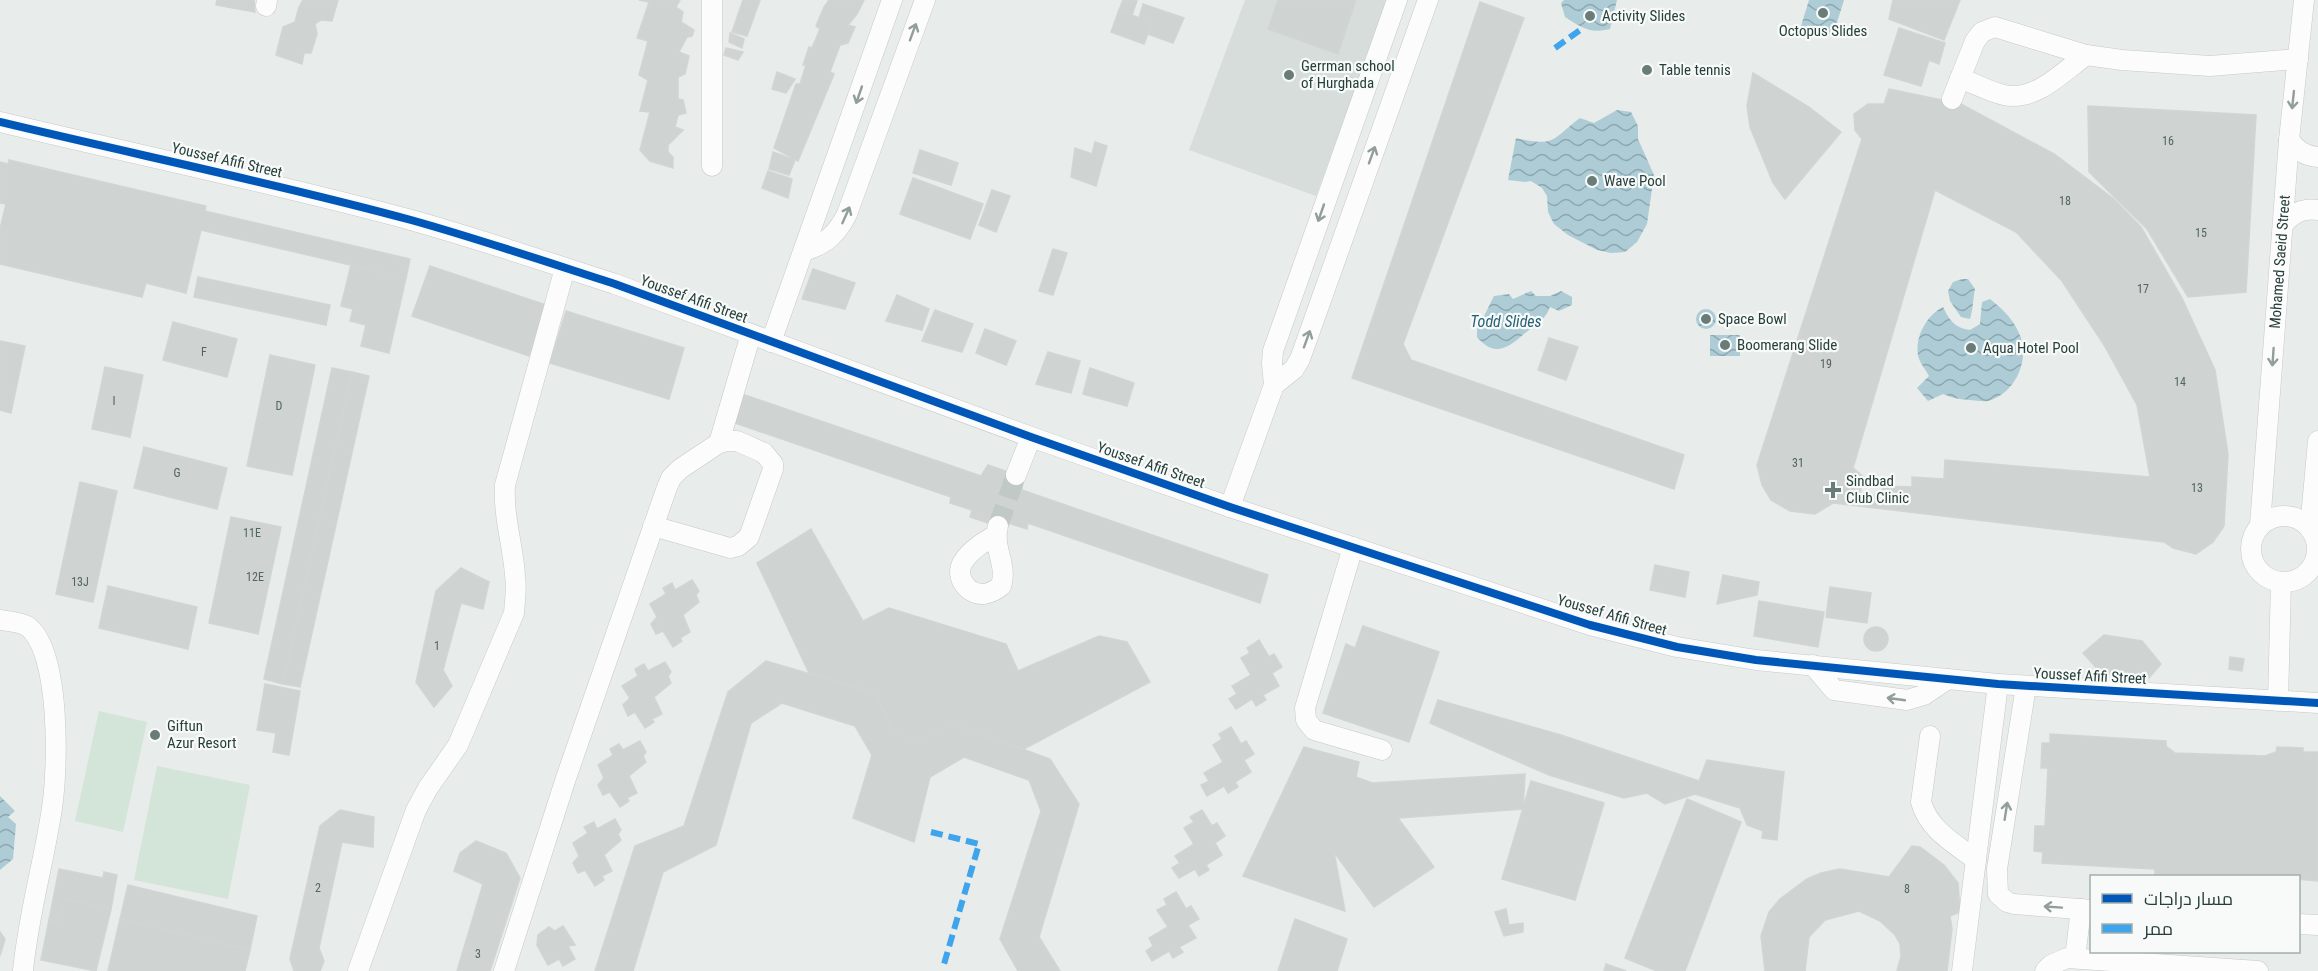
<svg xmlns="http://www.w3.org/2000/svg" width="2318" height="971" font-family="'Roboto Condensed',Cairo,sans-serif">
<defs>
<pattern id="water-waves" width="16" height="10" patternUnits="userSpaceOnUse" patternTransform="scale(1.5)"><rect width="16" height="10" fill="#adccd6"/><path d="M0 5q4-4 8 0t8 0" fill="none" stroke="#8da7af"/></pattern>
</defs>
<rect width="100%" height="100%" fill="#e8ecea"/>
<polygon fill="#d6ddda" points="1245,0 1388,0 1316,196 1189,150"/>
<g fill="#d3e4d9">
<polygon points="99,711 147,722 123,832 75,821"/>
<polygon points="157,766 250,785 228,899 134,880"/>
</g>
<g fill="url(#water-waves)">
<path d="M1564 0H1617L1610 29C1589 34 1583 28 1565 17L1561 3Z"/>
<polygon points="1809,0 1844,0 1833,35 1801,26"/>
<path d="M1617 110 1631 112 1638 126V139L1654 175 1647 224 1637 242 1625 252 1611 253 1597 250 1568 235 1554 224 1548 212 1547 196 1542 188 1531 181 1525 182 1508 180 1516 138C1556 147 1551 140 1580 118L1594 123Z"/>
<path d="M1962 279H1968L1975 289C1973 298 1973 310 1970 319L1961 317 1950 301 1948 291 1953 282Z"/>
<path d="M1531 291 1536 296H1550L1561 291 1572 297V305L1559 311 1550 307C1545 321 1535 325 1524 334 1507 349 1494 357 1477 337V326C1485 317 1488 307 1494 296L1509 294 1513 299Z"/>
<path d="M1990 299C2004 310 2015 321 2021 338 2029 363 2014 394 1988 401 1982 402 1975 400 1969 400 1959 399 1952 398 1943 394L1928 401 1917 388 1929 376C1926 370 1919 362 1918 355 1915 336 1927 315 1943 307 1950 321 1955 328 1970 330L1980 324 1982 302Z"/>
<circle cx="1706" cy="319" r="10"/>
<rect x="1710" y="335" width="30" height="21"/>
<polygon points="0,796 15,811 8,817 16,824 13,859 0,870"/>
</g>
<g fill="#cfd3d2" stroke="#d1d5d3" stroke-width="1.5" fill-rule="evenodd">
<polygon points="217,0 254,0 255,12 216,5"/>
<polygon points="303,0 338,0 332,21 321,20 315,24 317,34 311,53 304,53 302,64 276,55 283,27 295,22 299,7"/>
<polygon points="639,0 680,0 676,7 683,12 681,22 694,30 692,36 687,37 679,52 689,56 685,74 678,77 678,99 683,100 686,113 678,115 675,127 683,130 668,145 668,152 673,157 673,168 650,161 640,150 650,112 640,111 648,80 639,75 648,41 637,38 649,2"/>
<polygon points="743,0 760,0 747,36 732,32"/>
<polygon points="829,0 864,0 857,14 848,25 855,27 848,43 840,45 830,72 834,74 798,161 774,148 796,84 800,84 806,65 803,65 809,47 812,48 820,29 816,26 824,7"/>
<polygon points="1123,0 1137,1 1132,15 1119,10"/>
<polygon points="1278,0 1356,0 1338,54 1268,29"/>
<polygon points="1893,0 1960,0 1944,40 1889,19"/>
<polygon points="1480,2 1524,18 1403,344 1411,360 1684,455 1674,489 1352,378"/>
<polygon points="1143,4 1184,18 1173,43 1148,34 1152,23 1139,18"/>
<polygon points="1119,10 1152,23 1144,44 1111,32"/>
<polygon points="1899,28 1945,43 1939,64 1929,60 1921,86 1884,75"/>
<polygon points="730,33 744,39 742,48 729,42"/>
<polygon points="726,48 743,52 738,60 724,55"/>
<polygon points="777,72 795,79 786,93 772,89"/>
<polygon points="1753,73 1809,107 1841,132 1785,199 1773,183 1750,127 1747,106"/>
<path d="M1889 89 1961 104 2054 154 2114 199 2141 227 2182 298 2215 370 2228 454 2224 526 2213 542 2196 554 2173 548 2164 542 1833 503 1815 514 1790 511 1771 500 1762 485 1757 465 1862 139 1855 130 1854 114 1868 104H1884ZM1935 190 2016 232 2062 281 2104 345 2137 405 2150 477 1945 460 1944 479 1912 477V487L1883 486 1881 496 1860 493 1864 477 1853 468Z"/>
<polygon points="2088,106 2256,115 2246,292 2188,297 2147,229 2089,172"/>
<polygon points="1095,142 1107,146 1096,186 1071,177 1075,148 1092,154"/>
<polygon points="920,150 958,163 951,185 913,173"/>
<polygon points="773,152 795,160 789,175 769,169"/>
<polygon points="9,160 206,206 205,211 410,259 406,278 201,230 186,293 146,283 142,297 0,264 0,229 6,204 0,203 0,162 8,164"/>
<polygon points="768,171 792,179 788,198 762,188"/>
<polygon points="913,178 983,204 970,239 900,214"/>
<polygon points="992,190 1010,196 996,232 979,225"/>
<polygon points="1053,249 1067,253 1053,295 1039,291"/>
<polygon points="351,265 406,278 389,353 361,346 366,325 350,321 353,309 341,306"/>
<polygon points="430,266 546,305 529,356 412,316"/>
<polygon points="813,269 855,283 845,309 802,299"/>
<polygon points="198,277 330,305 326,325 194,297"/>
<polygon points="897,295 929,309 922,330 886,321"/>
<polygon points="935,310 973,324 962,352 922,341"/>
<polygon points="566,311 684,348 669,399 550,363"/>
<polygon points="173,322 237,339 227,377 163,360"/>
<polygon points="985,329 1016,341 1006,365 976,353"/>
<polygon points="1549,338 1578,347 1566,380 1538,370"/>
<polygon points="0,341 25,346 11,413 0,410"/>
<polygon points="1048,352 1080,361 1071,393 1036,384"/>
<polygon points="270,355 315,365 292,475 247,466"/>
<polygon points="105,367 143,375 130,437 92,429"/>
<polygon points="332,368 352,372 283,684 264,679"/>
<polygon points="1090,368 1134,383 1127,406 1083,394"/>
<polygon points="352,372 369,376 300,687 283,684"/>
<polygon points="739,393 981,476 988,465 1023,477 1022,490 1268,575 1260,603 1028,523 1027,529 1008,523 1006,529 970,517 972,510 950,503 951,497 729,421"/>
<polygon points="144,447 227,468 217,509 134,488"/>
<polygon points="80,482 117,491 93,602 56,594"/>
<polygon points="231,517 281,527 258,634 209,623"/>
<polygon points="811,529 863,621 889,608 1006,644 1018,671 1099,636 1127,642 1150,682 1024,749 951,723 918,743 893,730 875,693 809,673 757,563"/>
<polygon points="1655,565 1689,572 1685,597 1650,590"/>
<polygon points="461,568 489,582 483,609 461,603 443,670 452,686 434,707 416,682 436,591"/>
<polygon points="1723,575 1759,582 1757,595 1717,604"/>
<polygon points="692,580 699,591 696,595 699,602 683,615 690,632 680,638 682,641 673,647 663,631 656,634 651,624 657,617 650,604 666,594 663,588 672,583 675,590"/>
<polygon points="108,586 197,607 188,649 99,628"/>
<polygon points="1830,587 1871,593 1867,623 1826,617"/>
<polygon points="1759,601 1824,612 1818,647 1754,636"/>
<polygon points="1363,626 1439,652 1409,742 1323,713 1346,644 1355,648"/>
<circle cx="1876" cy="639" r="12"/>
<polygon points="2104,635 2142,641 2161,664 2149,678 2101,673 2083,653"/>
<polygon points="1259,640 1269,657 1274,654 1282,667 1272,673 1279,686 1263,695 1266,700 1256,706 1252,699 1236,709 1229,699 1237,694 1232,686 1251,675 1241,658 1250,653 1247,648"/>
<polygon points="2230,657 2244,659 2242,671 2229,669"/>
<polygon points="766,661 875,693 893,730 918,743 951,723 1050,759 1079,804 1039,937 1060,971 1018,971 1000,939 1041,811 1029,780 964,757 930,777 914,842 853,818 872,755 855,726 782,703 751,723 716,845 663,872 633,971 595,971 635,846 684,826 728,692"/>
<polygon points="665,662 671,672 668,676 671,683 654,697 662,714 652,719 654,722 645,728 635,712 628,716 623,705 630,698 622,686 638,676 635,669 644,664 648,671"/>
<polygon points="265,684 300,691 289,755 273,752 276,733 257,730"/>
<polygon points="1438,700 1561,735 1699,781 1707,760 1784,772 1777,840 1762,838 1763,831 1747,825 1740,808 1695,794 1665,804 1647,793 1624,798 1549,775 1430,723"/>
<polygon points="1231,727 1241,744 1246,741 1254,754 1244,760 1251,772 1235,782 1238,787 1228,793 1224,786 1207,796 1201,785 1209,781 1204,773 1223,762 1213,745 1222,739 1219,734"/>
<polygon points="2050,734 2166,741 2166,746 2175,753 2265,756 2276,752 2277,747 2303,748 2303,752 2318,752 2318,881 2298,879 2298,876 2155,876 2155,869 2042,863 2043,852 2034,851 2035,826 2045,826 2048,768 2041,768 2042,743 2050,743"/>
<polygon points="640,741 646,752 643,756 646,762 629,776 637,793 627,798 629,801 620,807 610,792 603,795 598,785 604,778 598,765 613,755 610,749 619,744 623,750"/>
<polygon points="1304,747 1359,762 1356,777 1372,783 1525,774 1523,809 1398,818 1434,867 1374,907 1334,852 1345,911 1243,876"/>
<polygon points="1531,781 1604,803 1575,900 1502,879"/>
<polygon points="1687,799 1741,822 1685,971 1657,971 1625,958"/>
<polygon points="340,810 374,817 373,847 342,842 319,948 324,961 320,971 294,971 290,959 320,826"/>
<polygon points="1202,810 1212,826 1217,823 1225,836 1215,843 1222,855 1206,865 1209,870 1199,876 1195,869 1179,878 1172,868 1180,863 1175,856 1194,844 1184,828 1194,822 1190,817"/>
<polygon points="615,819 621,830 618,834 621,840 604,855 612,871 602,876 604,880 595,886 585,870 578,873 573,863 579,856 573,843 588,833 584,827 594,822 597,829"/>
<polygon points="476,841 506,853 520,878 490,971 457,971 483,884 454,871 460,853"/>
<polygon points="1912,846 1920,847 1944,865 1958,883 1960,912 1950,916 1952,929 1947,971 1897,971 1901,956 1900,944 1895,935 1880,921 1859,911 1825,920 1809,937 1805,971 1765,971 1761,936 1769,912 1780,899 1807,879 1821,873 1840,869 1889,877"/>
<polygon points="59,869 103,878 104,872 117,875 111,909 65,899 60,923 49,920"/>
<polygon points="128,885 257,916 250,950 120,919"/>
<polygon points="1176,892 1186,909 1191,906 1199,919 1188,925 1196,938 1179,947 1183,952 1173,958 1169,951 1152,961 1146,951 1153,946 1149,938 1168,927 1157,910 1167,905 1164,899"/>
<polygon points="65,899 111,909 96,971 41,960 49,920 60,923"/>
<polygon points="1506,909 1509,925 1523,923 1523,932 1504,936 1495,912"/>
<polygon points="120,919 250,950 245,971 108,971"/>
<polygon points="1295,919 1347,939 1337,971 1278,971"/>
<polygon points="563,926 575,945 568,946 575,959 563,966 559,959 548,965 537,945 538,935 549,927 555,931"/>
<polygon points="0,932 5,939 0,956"/>
<polygon points="1606,964 1626,971 1604,971"/>
</g>
<g fill="none" stroke-linecap="round" stroke-linejoin="round">
<polyline stroke="#c1c9c7" stroke-width="20" stroke-dasharray="20 10" stroke-linecap="butt" points="998,526 1016,475"/>
<g stroke="#c5c9c7" stroke-width="21">
<g id="minor">
<polyline points="266,6 267,0"/>
<path d="M1960 78C1974 83 1989 92 2004 95 2035 102 2063 72 2086 55"/>
<polyline points="1952,99 1975,41 1982,32 1995,27 2086,55 2122,60 2210,66 2298,59"/>
<path d="M0 122C137 155 275 183 411 220 479 239 547 262 615 284L1031 437 1230 507 1590 625 1677 647 1756 660 1998 684 2318 703"/>
<path d="M2289 140C2298 151 2305 156 2318 157"/>
<polyline points="712,166 712,0"/>
<path d="M2283 225C2293 213 2302 208 2318 210"/>
<path d="M804 251C826 244 837 234 847 214L925 0"/>
<polyline points="771,342 892,0"/>
<polyline points="1274,385 1294,369 1300,359 1428,0"/>
<polyline points="719,443 751,334"/>
<polyline points="1016,475 1031,437"/>
<polyline points="1230,507 1274,385 1272,363 1273,351 1397,0"/>
<circle cx="2284" cy="549" r="33"/>
<path id="s1" d="M2260 525 2289 140 2304 0"/>
<polyline points="2310,529 2318,441"/>
<path d="M996 535C984 542 970 550 963 562 954 576 967 595 984 594 990 593 996 590 1001 586 1008 565 992 547 998 526"/>
<polyline points="1353,547 1305,708 1306,720 1314,730 1382,750"/>
<path d="M0 620C8 621 20 622 27 626 61 650 58 769 52 808 44 862 28 916 23 971"/>
<polyline points="1813,665 1834,690 1907,700 1924,695 1948,679"/>
<polyline points="2026,686 1997,869 1998,894 2007,902 2014,904 2092,910"/>
<polyline points="2278,701 2281,582"/>
<path d="M1930 736 1921 802C1929 830 1954 843 1976 860"/>
<polyline points="2298,924 2318,925"/>
<polyline points="2075,958 2081,909"/>
<path d="M358 971 416 810 428 788 458 745 514 613C515 600 517 588 515 575 513 545 503 516 505 485L565 268"/>
<polyline points="504,971 566,778 666,490 671,478 680,469 719,443 728,441 737,441 764,453 773,464 773,469 749,537 738,546 730,548 653,526"/>
<polyline points="1962,971 1998,684"/>
<polyline points="2045,971 2051,965 2067,958 2258,971"/>
</g>
</g>
<use href="#minor" stroke="#fcfcfc" stroke-width="20"/>
<g stroke="#3ea4ec" stroke-width="6" stroke-dasharray="12 6" stroke-linecap="butt">
<polyline points="1555,48 1583,28"/>
<polyline points="931,832 979,844 944,964"/>
</g>
<g stroke="#f7faf9" stroke-width="11">
<path id="cycleway" d="M0 122C137 155 275 183 411 220 479 239 547 262 615 284L1031 437 1230 507 1590 625 1677 647 1756 660 1998 684 2318 703"/>
</g>
<use href="#cycleway" stroke="#0057b8" stroke-width="8"/>
</g>
<defs><path id="oneway-shaft" d="M-6 0H5M1.5-3L5.5 0L1.5 3" fill="none" stroke-width="1.6" stroke-linecap="round" stroke-linejoin="round" transform="scale(1.5)"/></defs>
<g stroke="#919e9b">
<use href="#oneway-shaft" transform="translate(913 32) rotate(-70)"/>
<use href="#oneway-shaft" transform="translate(859 95) rotate(109)"/>
<use href="#oneway-shaft" transform="translate(2293 100) rotate(96)"/>
<use href="#oneway-shaft" transform="translate(1372 155) rotate(-70)"/>
<use href="#oneway-shaft" transform="translate(1321 213) rotate(109)"/>
<use href="#oneway-shaft" transform="translate(846 215) rotate(-66)"/>
<use href="#oneway-shaft" transform="translate(1307 339) rotate(-70)"/>
<use href="#oneway-shaft" transform="translate(2273 357) rotate(94)"/>
<use href="#oneway-shaft" transform="translate(1896 699) rotate(-172)"/>
<use href="#oneway-shaft" transform="translate(2006 811) rotate(-81)"/>
<use href="#oneway-shaft" transform="translate(2053 907) rotate(-176)"/>
</g>
<g fill="#6a7c78" stroke="#f7faf9" stroke-width="2">
<circle cx="1823" cy="13" r="6"/>
<circle cx="1590" cy="16" r="6"/>
<circle cx="1647" cy="70" r="6"/>
<circle cx="1289" cy="75" r="6"/>
<circle cx="1592" cy="181" r="6"/>
<circle cx="1706" cy="319" r="6"/>
<circle cx="1725" cy="345" r="6"/>
<circle cx="1971" cy="348" r="6"/>
<path d="M1830 481h6v6h6v6h-6v6h-6v-6h-6v-6h6z"/>
<circle cx="155" cy="735" r="6"/>
</g>
<g text-anchor="middle" stroke-width="4.5" stroke-linejoin="round" paint-order="stroke">
<g font-size="12" fill="#516561">
<text x="2168" y="145">16</text>
<text x="2065" y="205">18</text>
<text x="2201" y="237">15</text>
<text x="2143" y="293">17</text>
<text x="204" y="356">F</text>
<text x="1826" y="368">19</text>
<text x="2180" y="386">14</text>
<text x="114" y="405">I</text>
<text x="279" y="410">D</text>
<text x="1798" y="467">31</text>
<text x="177" y="477">G</text>
<text x="2197" y="492">13</text>
<text x="252" y="537">11E</text>
<text x="255" y="581">12E</text>
<text x="80" y="586">13J</text>
<text x="437" y="650">1</text>
<text x="318" y="892">2</text>
<text x="1907" y="893">8</text>
<text x="478" y="958">3</text>
</g>
<g font-size="15" fill="#263f3a" stroke="#f7faf9" text-anchor="start">
<text x="1602" y="21">Activity Slides</text>
<text x="1823" y="36" text-anchor="middle">Octopus Slides</text>
<text x="1301" y="71">Gerrman school<tspan x="1301" dy="17">of Hurghada</tspan></text>
<text x="1659" y="75">Table tennis</text>
<text x="1604" y="186">Wave Pool</text>
<text x="1718" y="324">Space Bowl</text>
<text x="1737" y="350">Boomerang Slide</text>
<text x="1983" y="353">Aqua Hotel Pool</text>
<text x="1846" y="486">Sindbad<tspan x="1846" dy="17">Club Clinic</tspan></text>
<text x="167" y="731">Giftun<tspan x="167" dy="17">Azur Resort</tspan></text>
</g>
<g font-size="15" fill="#263f3a" stroke="#f7faf9">
<text transform="translate(227 160) rotate(13)" y="5">Youssef Afifi Street</text>
<text dy="5" stroke="none"><textPath href="#s1" startOffset="264">Mohamed Saeid Street</textPath></text>
<text transform="translate(694 299) rotate(20)" y="5">Youssef Afifi Street</text>
<text transform="translate(1151 465) rotate(19)" y="5">Youssef Afifi Street</text>
<text transform="translate(1612 615) rotate(16)" y="5">Youssef Afifi Street</text>
<text transform="translate(2090 676) rotate(3)" y="5">Youssef Afifi Street</text>
</g>
<g font-size="16" font-style="italic" fill="#256177" stroke="#f7faf9">
<text x="1506" y="327">Todd Slides</text>
</g>
</g>
<rect x="2090" y="875" width="210" height="78" fill="#f7faf9" stroke="#a3afad" stroke-width="1.5"/>
<rect x="2102" y="894" width="30" height="9" fill="#0057b8" stroke="#a3afad" stroke-width="1.5"/>
<text x="2144" y="905" font-size="18" fill="#263f3a">مسار دراجات</text>
<rect x="2102" y="924" width="30" height="9" fill="#3ea4ec" stroke="#a3afad" stroke-width="1.5"/>
<text x="2144" y="935" font-size="18" fill="#263f3a">ممر</text>
</svg>
